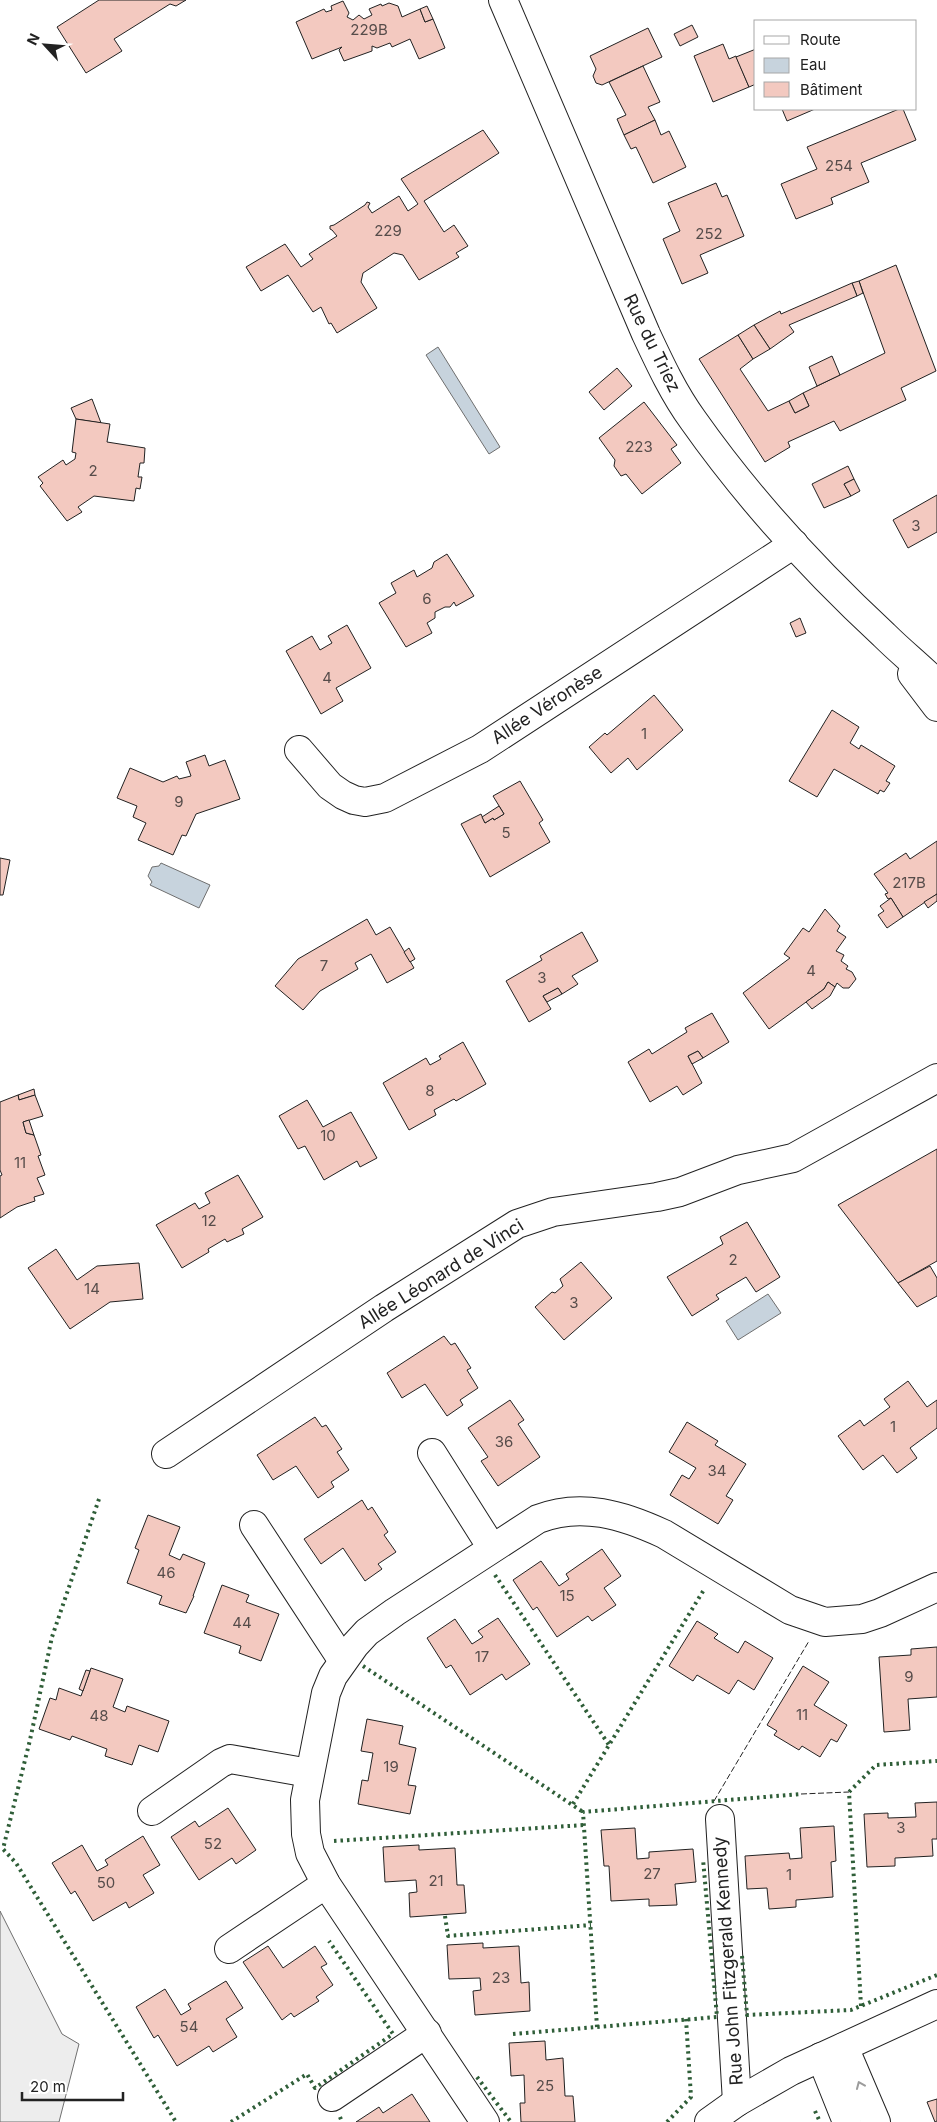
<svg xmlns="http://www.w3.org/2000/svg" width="937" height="2122" font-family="Inter,sans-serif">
<rect width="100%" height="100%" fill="#fff"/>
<polygon fill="#ededed" stroke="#6f6f6f" points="0,1911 62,2034 79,2044 59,2122 0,2122"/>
<g fill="#c7d3dd" stroke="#6f6f6f">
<polygon points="438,347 500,447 489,454 426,355"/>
<polygon points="161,863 210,885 199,908 150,885 152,882 148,876 152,867 159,866"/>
<polygon points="768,1294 781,1313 738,1340 726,1321"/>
</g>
<g fill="#f3c9c0" stroke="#222">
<polygon points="99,0 186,0 176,6 170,4 114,39 122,51 86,73 57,27"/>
<polygon points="343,1 349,13 347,17 353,20 359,15 364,19 372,15 369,9 381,4 382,6 389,3 398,6 402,17 420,9 425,22 433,19 445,48 419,59 410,39 392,47 390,43 377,48 372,46 372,51 344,61 339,50 342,47 312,59 296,22 324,9 326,12 332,10 331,6"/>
<polygon points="427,6 433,19 425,22 420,9"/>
<polygon points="692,25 698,37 680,46 674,34"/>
<polygon points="648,28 662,57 602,85 596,83 593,76 596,69 590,56"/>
<polygon points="723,44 729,59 736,56 749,87 713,102 694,56"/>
<polygon points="756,49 756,84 749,87 736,57"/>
<polygon points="643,66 660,102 648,107 655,120 624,135 617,119 626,115 609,82"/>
<polygon points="782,109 815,109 787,121"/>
<polygon points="899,109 903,109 916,140 861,163 869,182 831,198 833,204 796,219 781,184 817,169 807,147"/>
<polygon points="655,120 661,135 669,131 686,167 653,183 636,147 631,149 624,135"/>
<polygon points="483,130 499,153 424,201 444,232 454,225 468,246 456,253 459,257 419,280 403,255 394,253 363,273 361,282 377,308 337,333 331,323 329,324 321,307 313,312 288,275 261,291 246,267 285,244 301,267 313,259 309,254 337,236 332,230 330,229 330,226 334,225 365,205 367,202 370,203 368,207 372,213 399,196 408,211 418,204 401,179"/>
<polygon points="716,183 722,197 727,195 744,236 700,255 708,273 682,284 663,239 680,231 668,203"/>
<polygon points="896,265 936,371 901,388 906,400 840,431 834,421 788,442 790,447 765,462 699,359 738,335 753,359 740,369 768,411 789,401 795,413 809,406 803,393 885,353 859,281"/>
<polygon points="859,281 863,293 857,296 852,283"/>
<polygon points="852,283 857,296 789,325 794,332 770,349 754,325 780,311 781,314"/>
<polygon points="754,325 770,349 753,359 738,335"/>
<polygon points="832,356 840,375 817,386 809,367"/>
<polygon points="617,368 632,386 604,410 589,392"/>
<polygon points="803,393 809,406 795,413 789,401"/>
<polygon points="92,399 101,423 76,419 71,408"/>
<polygon points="644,402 677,445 671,449 681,463 642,494 626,474 621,476 614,466 615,460 599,438"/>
<polygon points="76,419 110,424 107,442 145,448 144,463 140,463 138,477 142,477 140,489 136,488 134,501 94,496 78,507 82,512 67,521 40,486 43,483 38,477 63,460 66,465 75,459 76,453 72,452"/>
<polygon points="848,466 854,479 844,484 851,496 824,508 812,484"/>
<polygon points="854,479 860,491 851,496 844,484"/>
<polygon points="937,495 937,532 908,548 893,520"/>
<polygon points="447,554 474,596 456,606 454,602 450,607 445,607 435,612 435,618 427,623 432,633 406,647 379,603 396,593 391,583 414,570 417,577 432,568 434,562"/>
<polygon points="800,618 806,633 796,637 790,623"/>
<polygon points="347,625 371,668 336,688 343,701 321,714 286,651 312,636 320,650 332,643 328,636"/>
<polygon points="654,695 683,730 637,770 628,758 611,773 589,747 605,733 607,735"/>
<polygon points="832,710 859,727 850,743 859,749 861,745 895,766 886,781 890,783 884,792 880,790 878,794 834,769 817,797 789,781"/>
<polygon points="205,755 209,766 225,760 240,799 196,814 186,836 182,835 173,855 138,840 146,823 133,817 137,806 117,798 130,768 163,782 177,776 179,779 191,776 186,762"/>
<polygon points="520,781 543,820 539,823 550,842 490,877 461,824 481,814 485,823 493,818 494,820 504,814 493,796"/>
<polygon points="499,806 504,814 494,820 493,818 485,823 482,817"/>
<polygon points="937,841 937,894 903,917 891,898 888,899 885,894 888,893 874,874 906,853 910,859"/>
<polygon points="0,858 10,860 3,895 0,895"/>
<polygon points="937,894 937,901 928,908 924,902"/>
<polygon points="891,898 903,917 887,928 878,915 884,911 880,906"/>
<polygon points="825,909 840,926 837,931 846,937 836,951 844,955 841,961 848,966 846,969 852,972 856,979 849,988 843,988 837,983 835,987 828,982 824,989 769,1029 743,993 790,958 784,954 803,928 809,932"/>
<polygon points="367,919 376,935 390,927 414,968 387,983 371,954 355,963 358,969 320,991 303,1010 275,986 298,959"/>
<polygon points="582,932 598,961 572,976 578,984 562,994 558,988 543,996 551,1009 529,1022 506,981 542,960 540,956"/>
<polygon points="409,948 415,959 410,962 404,952"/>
<polygon points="828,982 835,987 830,996 812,1009 806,1002 824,989"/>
<polygon points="558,988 562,994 547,1002 543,996"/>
<polygon points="712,1013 729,1042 703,1058 698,1051 688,1056 702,1083 683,1095 677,1086 650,1102 628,1062 649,1049 652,1054 687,1032 685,1028"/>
<polygon points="463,1042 486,1084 456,1101 454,1099 434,1110 436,1115 409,1130 383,1083 426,1058 430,1065 441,1059 439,1056"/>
<polygon points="698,1051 703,1058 692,1064 688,1056"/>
<polygon points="34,1089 35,1095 19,1100 18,1095"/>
<polygon points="18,1095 19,1100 35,1095 43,1116 23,1122 26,1133 34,1135 41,1155 38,1156 45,1175 37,1178 44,1194 34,1197 35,1201 17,1207 0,1218 0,1176 2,1175 0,1170 0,1102"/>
<polygon points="307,1100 323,1127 351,1112 377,1158 360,1167 357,1161 324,1180 305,1146 298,1149 279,1116"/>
<polygon points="29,1120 34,1135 26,1133 23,1122"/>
<polygon points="937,1149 937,1261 898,1283 838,1205"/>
<polygon points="238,1175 263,1217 242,1229 244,1234 227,1242 225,1239 208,1249 209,1252 182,1268 156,1225 195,1203 199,1209 210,1203 205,1193"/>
<polygon points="747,1222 780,1277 756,1292 746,1277 716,1295 719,1299 692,1316 667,1277 723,1244 720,1237"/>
<polygon points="56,1249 77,1280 97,1266 139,1263 143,1299 110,1302 70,1329 28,1268"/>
<polygon points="581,1262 612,1298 564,1340 535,1307 552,1292 555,1293 563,1286 560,1279"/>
<polygon points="930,1266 937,1278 937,1296 917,1307 898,1283"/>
<polygon points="444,1336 451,1345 455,1343 471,1368 467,1370 478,1388 460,1400 463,1405 447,1416 425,1384 402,1398 387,1373"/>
<polygon points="908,1381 927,1407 937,1400 937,1428 910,1448 917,1458 897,1473 883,1455 863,1470 838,1436 860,1420 864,1426 890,1407 884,1399"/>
<polygon points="510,1400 524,1420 518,1424 540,1457 498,1486 481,1461 488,1457 468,1428"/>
<polygon points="315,1417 322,1427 326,1425 342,1449 337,1452 349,1470 331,1482 334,1487 318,1498 296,1466 273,1480 257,1455"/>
<polygon points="687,1422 718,1441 715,1445 746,1464 726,1496 733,1500 718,1524 670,1495 682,1475 689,1479 696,1468 669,1452"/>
<polygon points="362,1500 368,1510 372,1507 388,1532 384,1535 396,1552 378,1564 382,1569 365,1581 343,1548 321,1564 304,1539"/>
<polygon points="148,1515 180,1527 169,1555 180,1560 183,1554 205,1563 193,1596 194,1596 186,1613 159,1604 162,1596 127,1583 139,1550 135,1548"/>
<polygon points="602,1549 621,1576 604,1588 616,1605 592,1621 588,1616 557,1637 537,1607 533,1610 513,1580 541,1561 559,1586 569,1579 566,1574"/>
<polygon points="222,1585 249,1595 246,1602 279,1614 261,1661 239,1653 241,1646 204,1633"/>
<polygon points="498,1618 530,1664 506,1680 502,1674 470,1695 451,1665 446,1668 427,1638 455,1619 472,1644 483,1637 478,1631"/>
<polygon points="697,1621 718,1634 714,1638 738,1653 745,1641 773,1658 754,1690 738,1680 729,1694 697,1675 693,1681 669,1666"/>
<polygon points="937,1647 937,1697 908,1699 910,1730 884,1732 879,1657 911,1655 911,1649"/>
<polygon points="803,1666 829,1682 814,1705 847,1725 837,1742 831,1739 820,1757 802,1746 799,1750 774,1735 777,1731 767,1725"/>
<polygon points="91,1668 123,1679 113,1707 125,1712 127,1706 169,1721 158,1752 139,1745 132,1765 105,1756 107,1749 72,1736 70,1740 39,1729 50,1698 56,1700 59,1688 81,1696"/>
<polygon points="86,1670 90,1671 83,1691 79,1689"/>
<polygon points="367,1719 403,1726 399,1744 416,1748 408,1785 416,1786 410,1814 358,1804 362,1780 368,1781 373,1753 361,1751"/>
<polygon points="937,1802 937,1839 932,1839 933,1856 895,1858 895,1866 867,1867 864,1814 888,1813 888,1818 916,1817 915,1803"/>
<polygon points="228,1808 256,1850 236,1864 232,1858 199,1880 171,1837 195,1821 199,1827"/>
<polygon points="834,1826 836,1861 831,1862 833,1897 796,1900 796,1907 769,1909 767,1888 747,1889 745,1856 789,1853 790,1859 802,1858 800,1828"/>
<polygon points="635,1828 637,1859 649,1858 649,1852 693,1849 696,1882 675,1884 677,1905 649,1906 649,1899 611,1901 609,1866 604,1866 601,1830"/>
<polygon points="143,1836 160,1865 143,1875 154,1893 129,1908 126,1902 93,1921 75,1891 71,1894 52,1863 82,1845 97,1871 108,1865 105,1860"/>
<polygon points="419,1845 419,1850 455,1848 457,1885 464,1885 466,1913 410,1917 409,1893 417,1892 416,1880 385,1882 383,1847"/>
<polygon points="483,1943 483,1948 519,1946 521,1983 529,1982 530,2011 475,2015 473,1991 481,1990 480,1978 449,1979 447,1945"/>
<polygon points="268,1946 283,1968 315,1946 327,1964 321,1967 333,1985 316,1997 319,2001 294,2017 291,2013 282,2020 243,1962"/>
<polygon points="226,1981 243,2008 226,2019 237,2037 213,2052 209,2046 177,2066 158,2035 154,2038 136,2007 165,1989 181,2015 191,2009 188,2004"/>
<polygon points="545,2041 546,2060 563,2058 565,2096 573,2096 575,2122 521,2122 520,2103 525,2103 524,2075 511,2076 509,2043"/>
<polygon points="412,2094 430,2122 356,2122 379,2107 383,2113"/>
<polygon points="937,2099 937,2121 935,2122 927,2102"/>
</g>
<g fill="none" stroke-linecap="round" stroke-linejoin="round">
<g stroke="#222" stroke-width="30">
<g id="street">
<polyline points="299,750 330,786 343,795 354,800 365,802 385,798 480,749 794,544"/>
<polyline points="432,1453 492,1548"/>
<polyline points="166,1454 384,1308 517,1224 553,1212 657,1197 680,1192 738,1170 793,1158 937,1078"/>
<polyline points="254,1525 343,1661"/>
<polyline points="152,1811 221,1763 230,1759 309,1773"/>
<polyline points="720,1819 737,2102"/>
<polyline points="229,1949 326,1884"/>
<polyline points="844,2047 876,2122"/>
<polyline points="821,2057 847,2122"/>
<polyline points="332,2097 427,2033"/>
<path d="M485 2122 326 1884 310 1853 306 1834 305 1800 326 1693 333 1676 355 1645 367 1632 395 1612 538 1519C581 1502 623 1515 664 1534L790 1610 825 1622 862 1619 880 1613 937 1587"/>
<polyline points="709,2122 737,2102 791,2071 937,2004"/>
</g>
</g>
<g stroke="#222" stroke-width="30">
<g id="secondary">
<path d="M503 0 646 334C660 364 674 394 693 420 748 498 814 570 884 635 901 652 920 667 937 684"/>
<polyline points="912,674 937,707"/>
</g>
</g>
<use href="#street" stroke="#fff" stroke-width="28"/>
<use href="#secondary" stroke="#fff" stroke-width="28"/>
<g stroke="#2f5e38" stroke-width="4" stroke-dasharray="2.5 4" stroke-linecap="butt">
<polyline points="99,1499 52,1637 30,1740 3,1849 16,1863 176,2122"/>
<polyline points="495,1575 609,1745"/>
<polyline points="363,1666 583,1812"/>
<polyline points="573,1804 705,1588"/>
<polyline points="334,1841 584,1825"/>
<polyline points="445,1916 448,1936 591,1925"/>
<polyline points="742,1956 747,2015 851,2010 937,1975"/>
<polyline points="861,2006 849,1792 876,1765 937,1761"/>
<polyline points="597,2027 583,1812 801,1794"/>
<polyline points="513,2034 717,2017 703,1859"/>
<polyline points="477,2077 511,2122"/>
<polyline points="815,2111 820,2122"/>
<polyline points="340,2117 342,2122"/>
<polyline points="231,2122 307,2074 315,2088 393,2034 329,1941"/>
<polyline points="667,2122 691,2097 686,2019"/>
</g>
<g stroke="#222" stroke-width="1" stroke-dasharray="6 2.5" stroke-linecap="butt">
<polyline points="801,1794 849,1792"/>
<polyline points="714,1801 809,1641"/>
</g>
</g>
<defs><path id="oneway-chevron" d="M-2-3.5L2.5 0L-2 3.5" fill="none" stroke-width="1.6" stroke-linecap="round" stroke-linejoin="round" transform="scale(1.25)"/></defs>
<use stroke="#9c9c9c" href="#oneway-chevron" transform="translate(860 2085) rotate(-113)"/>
<g text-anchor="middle" stroke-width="4" stroke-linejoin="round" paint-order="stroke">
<g font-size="15" fill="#564c4a">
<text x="369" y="35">229B</text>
<text x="839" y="171">254</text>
<text x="388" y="236">229</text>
<text x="709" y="239">252</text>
<text x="639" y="452">223</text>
<text x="93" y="476">2</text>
<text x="916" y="531">3</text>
<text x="427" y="604">6</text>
<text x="327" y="683">4</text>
<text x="644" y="739">1</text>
<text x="179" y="807">9</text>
<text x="506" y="838">5</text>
<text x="909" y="888">217B</text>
<text x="324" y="971">7</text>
<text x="811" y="976">4</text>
<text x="542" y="983">3</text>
<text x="430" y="1096">8</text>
<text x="328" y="1141">10</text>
<text x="20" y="1168">11</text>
<text x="209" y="1226">12</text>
<text x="733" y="1265">2</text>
<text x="92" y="1294">14</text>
<text x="574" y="1308">3</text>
<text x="893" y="1432">1</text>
<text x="504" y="1447">36</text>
<text x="717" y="1476">34</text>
<text x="166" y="1578">46</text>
<text x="567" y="1601">15</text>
<text x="242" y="1628">44</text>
<text x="482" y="1662">17</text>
<text x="909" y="1682">9</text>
<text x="802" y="1720">11</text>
<text x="99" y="1721">48</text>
<text x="391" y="1772">19</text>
<text x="901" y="1833">3</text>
<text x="213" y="1849">52</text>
<text x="652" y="1879">27</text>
<text x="789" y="1880">1</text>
<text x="436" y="1886">21</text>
<text x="106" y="1888">50</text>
<text x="501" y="1983">23</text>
<text x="189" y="2032">54</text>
<text x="545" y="2091">25</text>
</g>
<g font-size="18" fill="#222" stroke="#fff">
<text transform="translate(652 343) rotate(64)" y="6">Rue du Triez</text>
<text transform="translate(547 705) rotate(-33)" y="6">Allée Véronèse</text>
<text transform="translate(441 1274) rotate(-32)" y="6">Allée Léonard de Vinci</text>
<text transform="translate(728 1961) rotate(-94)" y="6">Rue John Fitzgerald Kennedy</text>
</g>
</g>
<rect x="754" y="20" width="162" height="90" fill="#ffffff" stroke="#a7a7a7"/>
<rect x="764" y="36" width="25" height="8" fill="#ffffff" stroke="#a7a7a7"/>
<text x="800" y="45" font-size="15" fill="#222222">Route</text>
<rect x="764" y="58" width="25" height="15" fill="#c7d3dd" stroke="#a7a7a7"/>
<text x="800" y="70" font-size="15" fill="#222222">Eau</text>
<rect x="764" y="82" width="25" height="15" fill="#f3c9c0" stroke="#a7a7a7"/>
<text x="800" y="95" font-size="15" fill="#222222">Bâtiment</text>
<g transform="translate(45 45) rotate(296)" stroke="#ffffff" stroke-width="4" paint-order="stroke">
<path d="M0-4L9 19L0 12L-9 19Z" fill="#222222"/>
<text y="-8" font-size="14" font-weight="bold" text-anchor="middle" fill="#222222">N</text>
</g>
<path d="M22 2092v8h101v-8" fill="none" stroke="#222222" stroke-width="2.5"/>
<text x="30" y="2092" font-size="15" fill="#222222" stroke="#ffffff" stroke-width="4" paint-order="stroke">20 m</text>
</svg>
